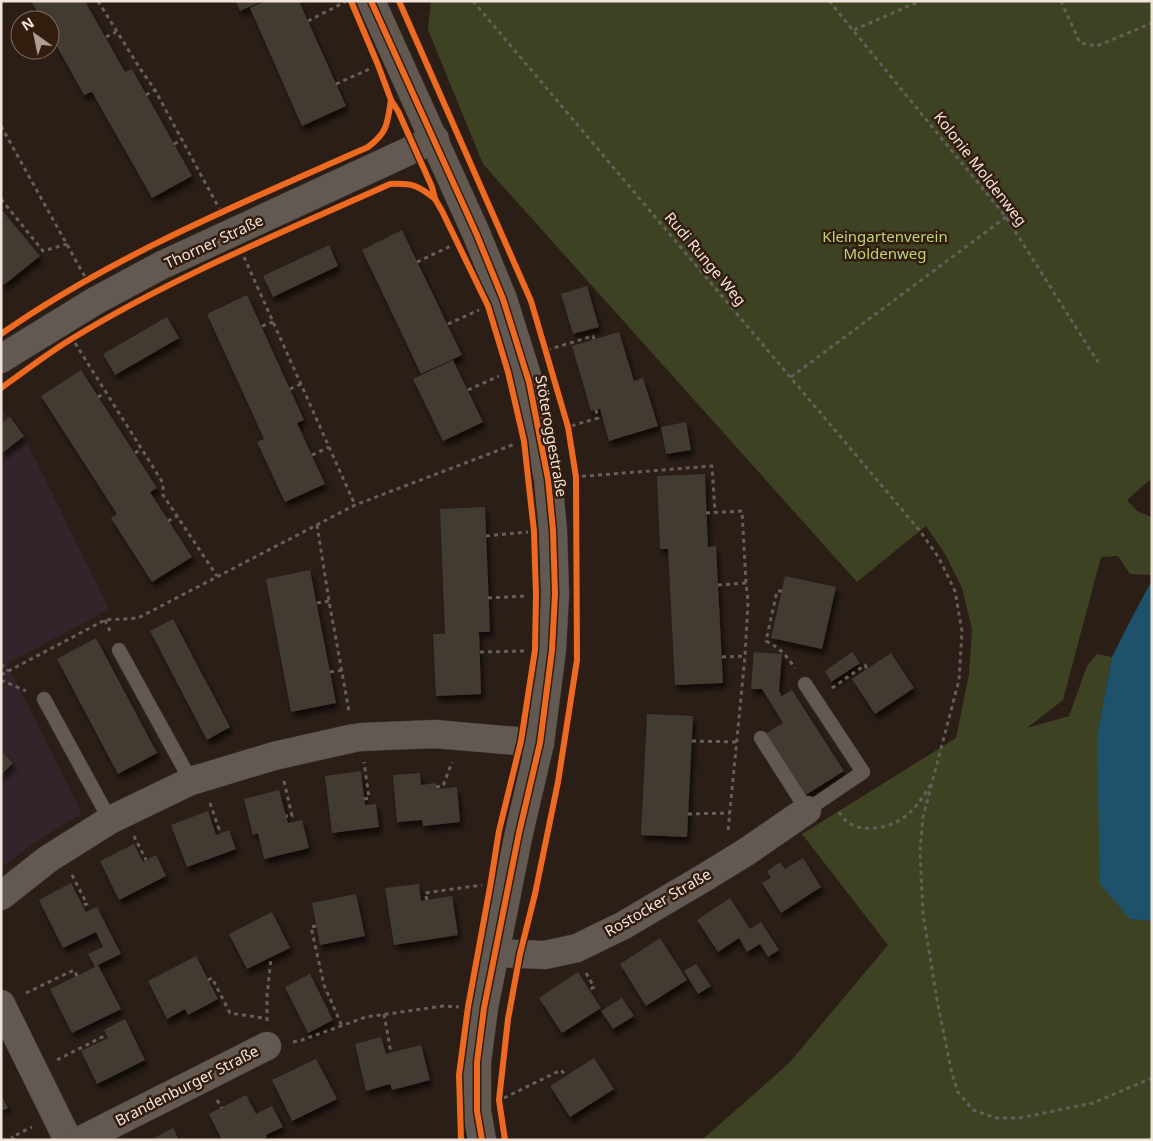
<svg xmlns="http://www.w3.org/2000/svg" width="1153" height="1141" font-family="'Noto Sans',sans-serif">
<defs>
<filter id="shadow"><feDropShadow dx="3" dy="5.5" stdDeviation="2.5" flood-color="#0009"/></filter>
</defs>
<rect width="100%" height="100%" fill="#2a1e17"/>
<polygon fill="#34232a" points="1,407 24,436 109,609 7,664 82,813 31,845 1,868"/>
<polygon fill="#3d4223" points="431,1 1152,1 1152,478 1127,500 1137,511 1152,517 1152,575 1130,574 1118,556 1101,557 1063,700 1027,728 1069,716 1087,666 1097,654 1112,657 1097,737 1130,919 1152,921 1152,1140 702,1140 789,1063 888,945 802,834 956,738 969,674 972,629 962,588 945,554 926,526 857,582 483,164 428,30"/>
<polygon fill="#1d526a" points="1152,580 1152,921 1130,919 1100,884 1097,737 1112,657 1127,627"/>
<g fill="#433a33" filter="url(#shadow)">
<polygon points="31,1 85,1 125,72 132,69 192,176 152,198 92,92 84,95 50,34 50,20 42,20"/>
<polygon points="236,1 262,1 240,11"/>
<polygon points="265,1 299,1 346,106 302,126 250,8"/>
<polygon points="1,209 40,256 4,285 1,281"/>
<polygon points="402,230 462,355 421,374 362,250"/>
<polygon points="329,245 338,266 273,297 263,276"/>
<polygon points="587,286 599,327 573,334 561,294"/>
<polygon points="247,295 304,420 297,423 325,484 285,502 257,442 264,439 207,314"/>
<polygon points="167,317 179,338 115,375 103,354"/>
<polygon points="619,332 634,381 643,378 658,426 609,441 600,409 591,411 572,346"/>
<polygon points="453,360 483,422 443,441 413,379"/>
<polygon points="81,370 157,488 150,492 192,557 152,582 111,518 117,514 41,396"/>
<polygon points="10,417 24,436 1,454 1,424"/>
<polygon points="686,422 691,450 666,454 661,427"/>
<polygon points="705,474 708,547 716,546 723,683 675,685 668,549 660,549 657,476"/>
<polygon points="485,507 490,632 479,632 481,694 436,696 433,634 445,634 440,509"/>
<polygon points="310,570 336,703 291,712 266,579"/>
<polygon points="785,576 836,587 822,649 771,638"/>
<polygon points="173,619 230,727 207,740 150,631"/>
<polygon points="96,638 157,753 118,774 57,659"/>
<polygon points="754,652 782,654 779,691 782,696 792,690 844,771 804,796 764,735 783,723 762,689 751,689"/>
<polygon points="852,652 860,663 831,682 825,671"/>
<polygon points="891,653 914,688 875,714 852,679"/>
<polygon points="647,714 693,716 687,837 641,835"/>
<polygon points="1,751 13,763 1,775"/>
<polygon points="361,771 365,805 376,804 379,827 332,833 325,776"/>
<polygon points="420,773 421,785 436,783 437,789 457,787 460,822 423,826 422,820 397,822 393,775"/>
<polygon points="279,790 288,823 302,820 309,848 264,859 258,833 253,835 244,799"/>
<polygon points="208,811 216,835 229,830 236,849 187,867 171,825"/>
<polygon points="134,844 143,862 156,855 166,876 119,900 100,861"/>
<polygon points="803,858 821,887 781,913 762,883 771,878 767,871 780,862 785,869"/>
<polygon points="71,883 86,912 97,907 121,954 98,965 121,1009 72,1033 50,989 95,967 88,954 103,947 96,932 63,948 39,900"/>
<polygon points="419,884 421,901 452,896 458,935 394,945 385,888"/>
<polygon points="356,894 365,936 320,945 312,903"/>
<polygon points="730,898 750,929 761,922 779,950 768,957 760,944 747,952 739,938 718,952 697,920"/>
<polygon points="272,912 290,948 247,969 229,934"/>
<polygon points="660,938 687,980 646,1006 620,964"/>
<polygon points="196,956 218,999 188,1015 185,1009 167,1019 148,981"/>
<polygon points="696,964 711,986 698,994 684,971"/>
<polygon points="578,972 601,1008 562,1033 539,998"/>
<polygon points="310,974 333,1020 308,1033 285,987"/>
<polygon points="622,998 634,1016 613,1029 601,1011"/>
<polygon points="125,1019 145,1060 97,1084 81,1051 108,1038 104,1030"/>
<polygon points="381,1037 386,1054 421,1045 430,1080 392,1090 390,1084 366,1091 355,1044"/>
<polygon points="594,1058 614,1089 570,1117 550,1086"/>
<polygon points="316,1059 337,1099 292,1121 272,1080"/>
<polygon points="1,1095 8,1108 1,1111"/>
<polygon points="246,1095 256,1114 272,1106 283,1127 266,1135 267,1137 262,1140 222,1140 209,1114"/>
<polygon points="173,1128 179,1140 150,1140 154,1138"/>
</g>
<g fill="none" stroke-linecap="round" stroke-linejoin="round">
<g stroke="#433934" stroke-width="15">
<g id="lane">
<polyline points="119,650 191,781"/>
<polyline points="44,699 110,820"/>
<polyline points="761,738 807,810 863,772 805,684"/>
</g>
</g>
<g stroke="#433934" stroke-width="29">
<g id="street">
<polyline points="371,1 476,233 503,299 529,382 548,479 553,530 555,594 552,650 540,743 519,833 484,1008 477,1062 477,1111 482,1140"/>
<polyline points="1,359 12,352 95,301 162,265 435,139"/>
<polyline points="1,896 48,859 110,820 191,781 274,756 354,738 361,737 435,734 540,743"/>
<polyline points="495,953 545,955 577,948 624,925 707,876 746,852 807,810"/>
<polyline points="1,1004 68,1140"/>
<polyline points="81,1140 267,1046"/>
</g>
</g>
<g stroke="#665e58" stroke-width="3" stroke-dasharray="4 4" stroke-linecap="butt">
<polyline points="98,1 139,67 155,90 220,210"/>
<polyline points="473,1 920,531 939,558 955,591 962,631 959,680 923,817 920,851 923,914 937,1000 952,1074 958,1092 973,1110 996,1118 1020,1118 1093,1103 1152,1078"/>
<polyline points="829,1 1006,217 1098,362"/>
<polyline points="1061,1 1080,43 1097,46 1152,23"/>
<polyline points="308,21 345,2"/>
<polyline points="854,30 920,1"/>
<polyline points="106,37 116,32"/>
<polyline points="336,84 372,68"/>
<polyline points="146,95 155,90"/>
<polyline points="1,126 85,277"/>
<polyline points="174,144 182,140"/>
<polyline points="1,199 43,251 67,244"/>
<polyline points="244,257 355,505"/>
<polyline points="417,262 453,245"/>
<polyline points="448,324 479,310"/>
<polyline points="262,326 273,322"/>
<polyline points="75,343 163,483 163,495 217,576"/>
<polyline points="547,350 593,336 594,339"/>
<polyline points="791,377 1006,217"/>
<polyline points="290,389 301,384"/>
<polyline points="468,390 499,376"/>
<polyline points="98,397 105,393"/>
<polyline points="564,428 598,418 596,410"/>
<polyline points="135,453 141,449"/>
<polyline points="312,455 329,447"/>
<polyline points="574,477 712,466 715,512"/>
<polyline points="706,513 742,511 746,583"/>
<polyline points="168,521 177,516"/>
<polyline points="317,525 329,601 349,711"/>
<polyline points="486,536 528,532"/>
<polyline points="718,585 746,583 748,602 745,656 728,831"/>
<path d="M782 591H777L766 641C780 648 786 655 795 668"/>
<polyline points="488,598 527,596"/>
<polyline points="317,603 329,601"/>
<polyline points="105,620 111,633"/>
<polyline points="480,652 524,651"/>
<polyline points="722,657 745,656"/>
<polyline points="1,664 8,671"/>
<polyline points="330,672 343,670"/>
<polyline points="1,675 105,620 138,618 355,505 515,444"/>
<polyline points="1,680 26,691"/>
<polyline points="832,688 865,665 867,669"/>
<polyline points="692,741 737,742"/>
<polyline points="284,781 292,816 286,816"/>
<polyline points="436,787 443,786 452,762"/>
<polyline points="364,799 369,798 364,762"/>
<polyline points="210,803 219,829 215,830"/>
<path d="M839 812C841 815 845 821 849 823 856 828 866 829 875 828 903 825 917 808 930 785"/>
<polyline points="688,814 730,813"/>
<polyline points="134,836 146,860"/>
<polyline points="72,875 87,904 83,905"/>
<polyline points="427,900 425,893 482,885"/>
<polyline points="316,926 311,927 324,985 342,1026"/>
<polyline points="586,973 594,987 589,990"/>
<polyline points="208,980 212,978 230,1013 263,1018"/>
<polyline points="26,993 74,970 77,976"/>
<polyline points="384,1014 391,1053"/>
<polyline points="267,1021 267,996 271,958"/>
<polyline points="293,1042 302,1040 366,1017 443,1006 459,1007"/>
<polyline points="57,1060 102,1037 104,1040"/>
<polyline points="504,1098 561,1070 566,1076"/>
<polyline points="217,1100 222,1108"/>
<polyline points="14,1140 12,1137 32,1127"/>
</g>
<use href="#lane" stroke="#625952" stroke-width="14"/>
<use href="#street" stroke="#625952" stroke-width="28"/>
<g stroke="#321d0f" stroke-width="9">
<g id="cycleway">
<polyline points="351,1 378,65 391,100 398,111 432,187 435,199 442,211 488,306 508,372 524,441 534,531 536,595 535,650 521,741 499,831 490,887 468,1007 459,1075 461,1140"/>
<polyline points="371,1 476,233 503,299 529,382 548,479 553,530 555,594 552,650 540,743 519,833 484,1008 477,1062 477,1111 482,1140"/>
<polyline points="399,1 531,301 568,427 576,477 577,660 558,782 535,894 520,954 508,1019 499,1100 505,1140"/>
<path d="M1 334C114 255 242 203 368 147 388 132 387 124 391 100"/>
<path d="M1 388C25 371 48 353 73 338 173 277 283 232 390 184 412 183 418 185 435 199"/>
</g>
</g>
<use href="#cycleway" stroke="#ed6a23" stroke-width="6"/>
</g>
<g text-anchor="middle" stroke-width="5" stroke-linejoin="round" paint-order="stroke">
<g font-size="15" fill="#f3e4db" stroke="#321d0f">
<text transform="translate(980 169) rotate(52)" y="5">Kolonie Moldenweg</text>
<text transform="translate(214 242) rotate(-25)" y="5">Thorner Straße</text>
<text transform="translate(705 259) rotate(50)" y="5">Rudi Runge Weg</text>
<text transform="translate(551 436) rotate(80)" y="5">Stöteroggestraße</text>
<text transform="translate(658 903) rotate(-30)" y="5">Rostocker Straße</text>
<text transform="translate(187 1086) rotate(-27)" y="5">Brandenburger Straße</text>
</g>
<g font-size="15" fill="#bed475" stroke="#321d0f">
<text x="885" y="242">Kleingartenverein<tspan x="885" dy="17">Moldenweg</tspan></text>
</g>
</g>
<rect width="1153" height="1141" fill="none" stroke="#f3e4db" stroke-width="5"/>
<g transform="translate(35 35) rotate(327)"><circle r="24" fill="#321d0f" stroke="#7f6d61"/>
<path d="M0-4L9 19L0 12L-9 19Z" fill="#ad9f96"/>
<text y="-8" font-size="14" font-weight="bold" text-anchor="middle" fill="#f3e4db">N</text>
</g>
</svg>
